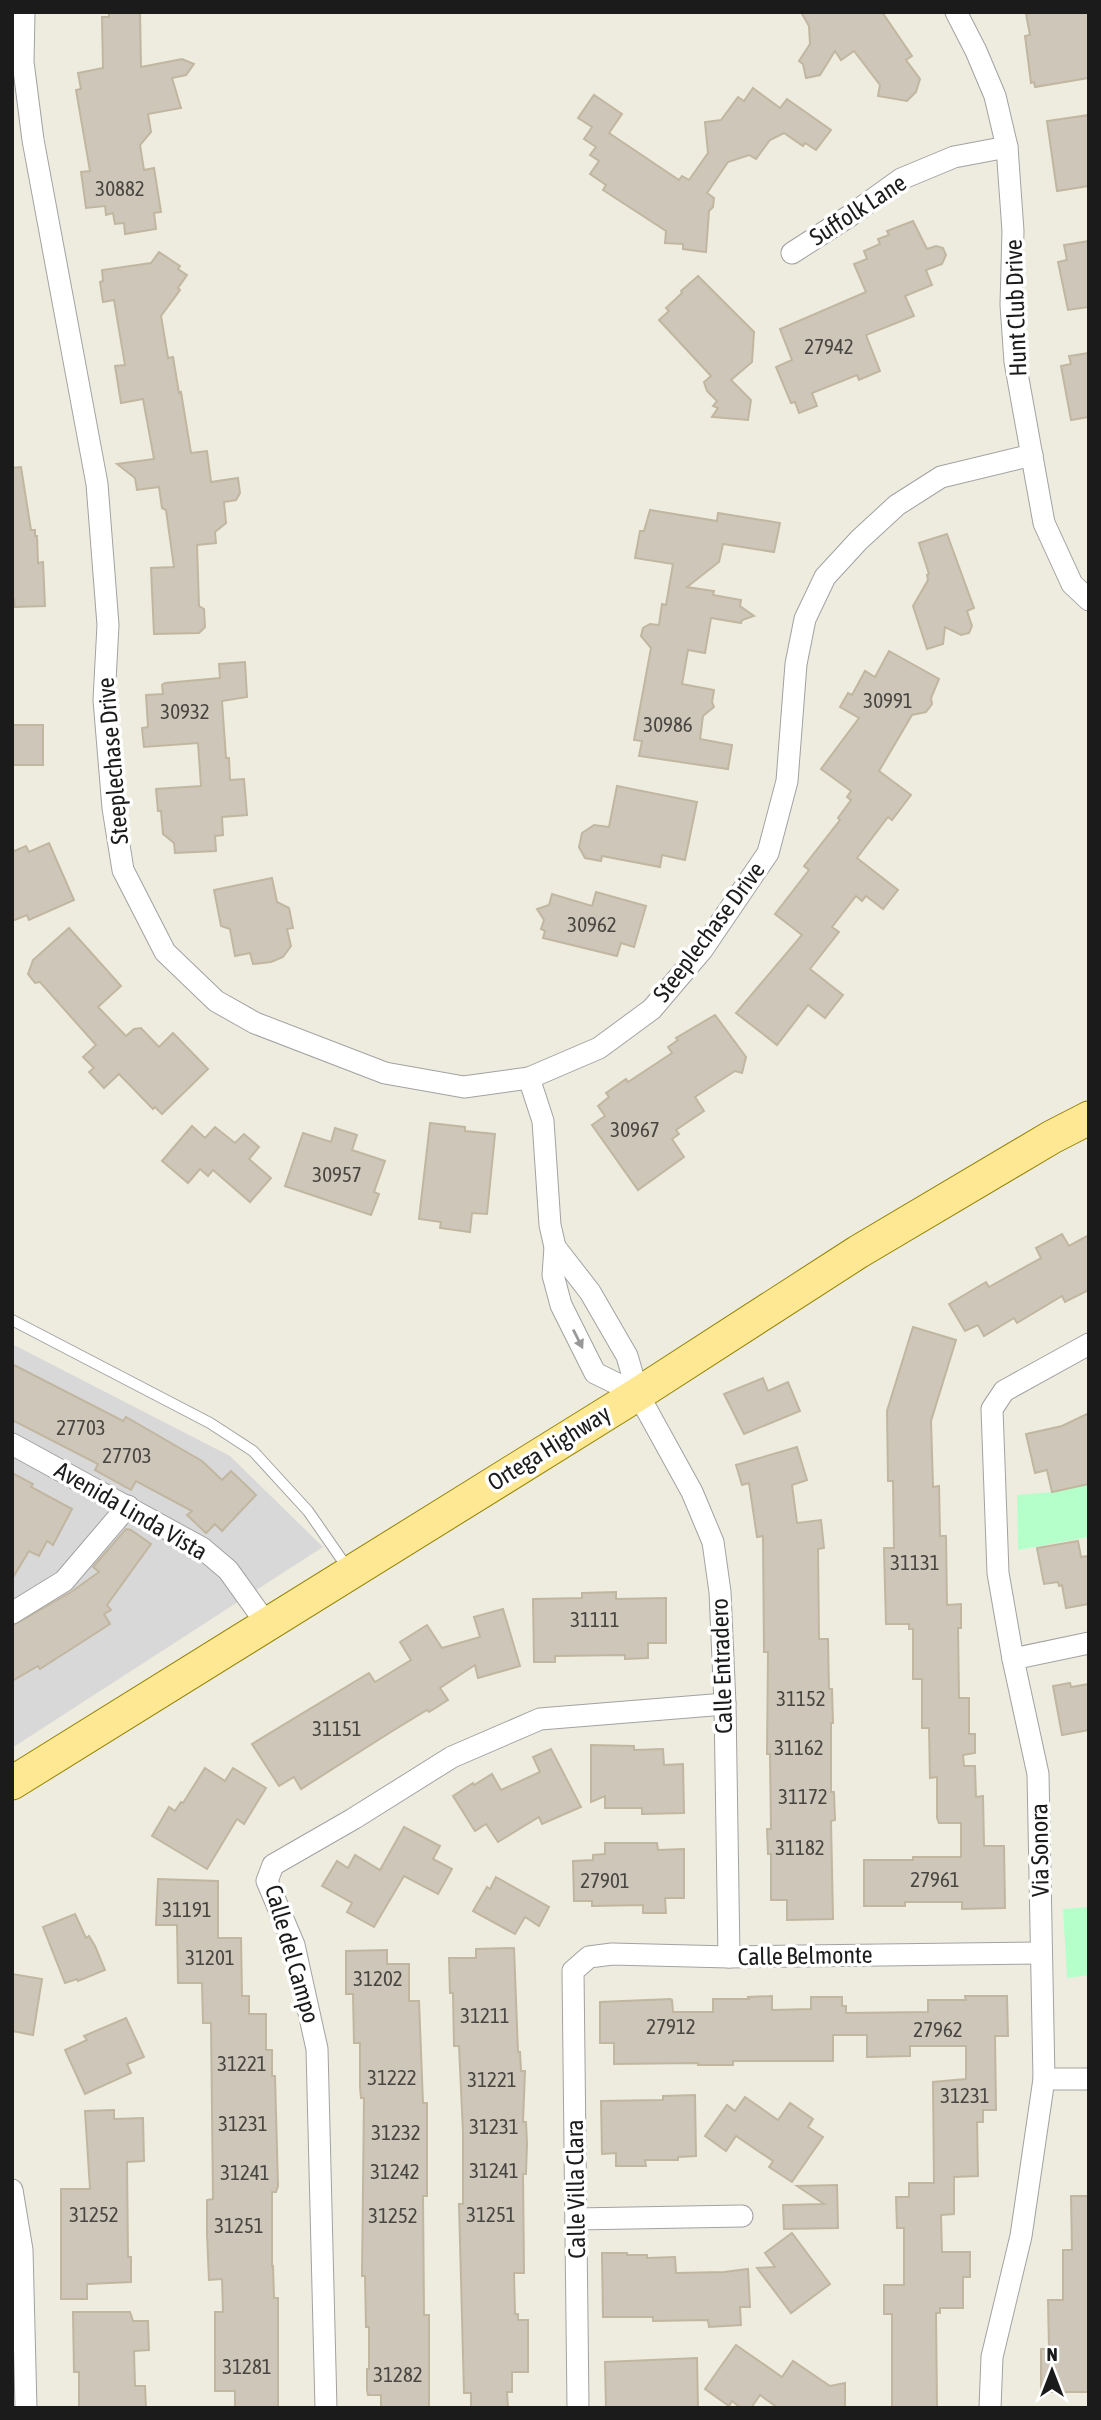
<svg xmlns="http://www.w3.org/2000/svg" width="1101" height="2420" font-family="'Asap Condensed',sans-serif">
<rect width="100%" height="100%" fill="#eeecdf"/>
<polygon fill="#d9d8d8" points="12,1344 230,1456 323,1547 12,1748"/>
<g fill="#b5ffcb">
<polygon points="1089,1483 1089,1537 1018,1550 1017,1495 1052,1492"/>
<polygon points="1089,1907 1089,1975 1067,1978 1063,1909"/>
</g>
<g fill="#cec6b8" stroke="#c1b6a0" stroke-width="2">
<polygon points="109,12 140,12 141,67 182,59 194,64 186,75 172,78 181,108 148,114 151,132 140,145 144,170 154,168 161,212 154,213 156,229 125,234 124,223 115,224 113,213 106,215 105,206 86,208 81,172 90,171 76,90 81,89 78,73 103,68 102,17 109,17"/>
<polygon points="801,12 882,12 912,56 906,60 920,79 916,92 907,101 878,96 880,85 854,51 841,60 835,51 820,75 806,78 803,64 799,61 810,44 809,26"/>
<polygon points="1036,12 1089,12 1089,78 1035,87 1034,82 1031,83 1025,36 1030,35 1026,14"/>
<polygon points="753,88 780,108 787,99 831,130 816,150 805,143 803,146 784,133 770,140 756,159 749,155 728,162 707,193 714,198 713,207 709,211 706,252 683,249 683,244 665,243 666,231 603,190 606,185 590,174 599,161 590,155 596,147 584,139 592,127 578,118 594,95 622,114 609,133 679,180 682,176 689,180 708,153 705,122 721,120 738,97 744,101"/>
<polygon points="1089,115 1089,186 1057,191 1047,121"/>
<polygon points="913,221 927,249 936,246 943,248 946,255 942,264 926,270 932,285 905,296 914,316 866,335 880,371 859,380 857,375 812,393 817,406 799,413 795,402 791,403 776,367 792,360 780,329 866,292 854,264 867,259 864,251 880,244 878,239 889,235 887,231"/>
<polygon points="1089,241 1089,307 1068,310 1058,262 1067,260 1064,245"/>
<polygon points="159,252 180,266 178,269 187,275 178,288 180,290 161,316 168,358 173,357 179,393 181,392 191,453 207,451 211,482 238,478 240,493 236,500 224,502 226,523 215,532 216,543 197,545 199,606 204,609 205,627 199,633 154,634 151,568 174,567 166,510 162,508 159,487 137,490 135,478 117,464 154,459 143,399 121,403 115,366 125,365 114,300 103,302 100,282 103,281 102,270 151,263"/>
<polygon points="698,276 754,332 752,362 731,380 751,400 748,420 712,417 718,408 713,406 717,401 707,391 704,382 711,376 659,320 669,311 666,308 682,293 681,291"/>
<polygon points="1089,353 1089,417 1071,420 1061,366 1071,364 1069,356"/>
<polygon points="21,467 31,530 35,530 35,536 37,536 38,563 43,562 45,606 15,607 14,599 12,599 12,468"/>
<polygon points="650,510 717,521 718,513 780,523 774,552 723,544 719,562 687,587 714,591 713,595 741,600 740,606 754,616 742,620 741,623 711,618 705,653 688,650 682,684 714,690 712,702 714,707 703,716 700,739 732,745 728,769 639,756 642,741 634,740 651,648 641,636 643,628 650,624 659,625 662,604 666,605 673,564 635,558 640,531 644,531"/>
<polygon points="947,534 974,608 967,611 972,626 969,633 961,635 945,627 943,644 927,649 913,606 928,580 927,575 929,574 919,543"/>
<polygon points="889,651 939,679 931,698 932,704 926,712 912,715 879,771 911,795 892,820 888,817 857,858 898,890 883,909 866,896 862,901 856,896 832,927 839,932 810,969 843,995 825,1018 808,1005 777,1045 736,1013 802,935 775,914 809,870 804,866 840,820 838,818 851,800 847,797 851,791 821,769 859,718 840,707 848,693 852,695 865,671 875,677"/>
<polygon points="245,662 247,697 222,701 226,758 229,758 230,780 244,779 247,815 222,817 223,835 215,836 216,851 175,853 174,843 163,834 161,811 158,811 156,789 201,786 198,743 144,747 142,728 148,727 146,695 163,694 162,685 165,683 220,678 219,664"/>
<rect x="12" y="725" width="31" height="40"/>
<polygon points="617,786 697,802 685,860 662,855 660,867 602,856 601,861 585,858 579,847 582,833 594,825 609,827"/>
<polygon points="49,843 74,900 29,920 27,915 12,921 12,852 26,846 29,852"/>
<polygon points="272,878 277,902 289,908 293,928 287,929 291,946 283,957 271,962 253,964 250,953 235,956 230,929 221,926 214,890"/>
<polygon points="596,892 646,906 634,947 621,943 617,956 543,938 545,931 541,929 544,920 537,909 549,905 552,894 592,906"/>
<polygon points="69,928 121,986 98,1007 126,1036 134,1029 141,1028 159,1047 173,1033 208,1069 162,1114 155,1107 153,1109 119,1074 104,1088 89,1072 94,1068 83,1057 96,1045 40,982 35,983 28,974 33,960"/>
<polygon points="715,1015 746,1057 742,1073 735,1071 695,1097 704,1111 676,1130 679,1134 672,1139 684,1157 638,1190 592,1125 605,1116 598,1106 609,1097 606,1093 626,1079 628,1082 672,1053 668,1047 678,1040 676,1038"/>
<polygon points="430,1123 465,1127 465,1131 495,1134 487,1214 472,1213 470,1232 440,1228 441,1222 419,1219"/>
<polygon points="192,1126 205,1138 215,1127 235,1143 244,1134 259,1147 249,1159 271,1178 250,1202 213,1170 208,1176 200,1169 188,1183 162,1161"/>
<polygon points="335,1128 357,1135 352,1150 385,1161 374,1192 379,1194 371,1215 285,1186 303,1133 331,1142"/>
<polygon points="1062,1234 1069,1246 1089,1235 1089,1290 1065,1302 1062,1296 1017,1323 1014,1318 984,1336 978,1325 965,1331 949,1304 986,1282 989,1287 1041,1258 1036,1248"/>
<polygon points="913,1327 956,1340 931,1421 933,1487 939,1486 940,1536 946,1536 947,1605 961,1604 961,1628 958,1628 959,1698 969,1698 969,1734 975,1734 975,1753 963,1755 964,1766 975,1766 976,1797 983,1796 984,1846 1004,1846 1005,1908 962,1909 962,1902 905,1902 905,1906 864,1906 864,1860 913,1860 913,1857 961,1857 961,1823 939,1823 937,1818 937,1777 930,1778 929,1728 922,1728 922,1679 913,1679 913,1629 909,1629 909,1624 886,1624 884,1548 894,1548 893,1481 888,1481 887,1411"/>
<polygon points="12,1364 123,1421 126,1417 202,1461 222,1480 231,1471 256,1495 222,1531 215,1524 206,1533 187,1515 192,1511 136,1481 131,1490 95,1470 98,1464 12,1420"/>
<polygon points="763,1378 768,1391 788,1382 800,1411 744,1434 724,1394"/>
<polygon points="1089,1413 1089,1484 1052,1492 1047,1470 1035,1473 1026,1434 1062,1426"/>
<polygon points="797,1447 807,1480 792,1485 797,1523 821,1520 824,1548 818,1549 819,1639 828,1639 829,1689 832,1689 833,1723 831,1723 831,1792 834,1792 835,1820 831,1821 833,1919 787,1920 787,1900 771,1900 771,1854 768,1854 767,1829 771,1829 770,1754 767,1754 768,1652 764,1652 763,1536 757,1537 749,1483 742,1485 736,1465"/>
<polygon points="12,1473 33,1484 31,1487 72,1509 53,1545 47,1541 39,1556 29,1551 12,1579"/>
<polygon points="126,1529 131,1530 151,1544 107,1605 111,1610 104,1614 110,1624 40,1669 38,1666 12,1681 12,1626 71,1592 99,1572 93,1567"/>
<polygon points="1078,1541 1081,1557 1089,1556 1089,1604 1066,1608 1062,1585 1059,1586 1058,1582 1044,1584 1037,1548"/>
<polygon points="616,1592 616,1599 666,1598 666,1643 648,1643 648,1658 625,1659 625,1655 555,1656 555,1662 534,1662 533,1599 582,1598 582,1593"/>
<polygon points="503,1609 520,1666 478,1678 475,1665 440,1688 448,1700 429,1712 427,1710 394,1730 301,1789 294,1777 279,1786 252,1744 369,1673 375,1682 411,1660 400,1642 427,1625 442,1648 480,1637 474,1617"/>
<polygon points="1070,1683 1071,1687 1089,1684 1089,1730 1062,1735 1053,1686"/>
<polygon points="591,1745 634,1746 634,1750 663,1749 664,1765 683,1764 684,1813 642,1814 642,1808 605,1808 605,1796 591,1802"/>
<polygon points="551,1749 581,1807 542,1824 539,1817 498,1842 486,1824 475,1831 453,1796 473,1783 474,1785 492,1774 501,1790 540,1772 533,1757"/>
<polygon points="205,1768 225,1781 233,1768 266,1788 244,1824 237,1819 207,1869 152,1836 169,1807 175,1811 181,1802 183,1803"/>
<polygon points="404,1827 440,1846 433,1859 452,1869 438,1894 404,1876 374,1927 347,1912 352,1903 322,1886 337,1861 348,1868 355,1855 380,1870"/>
<polygon points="605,1843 657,1843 658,1850 684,1849 684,1898 665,1898 666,1913 643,1913 643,1905 592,1906 592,1901 574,1901 573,1861 593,1860 593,1855 605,1854"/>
<polygon points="496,1877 549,1907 539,1926 525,1917 515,1934 473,1911 487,1887 490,1889"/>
<polygon points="158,1879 218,1881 218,1938 241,1938 242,1996 249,1996 249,2014 266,2014 266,2050 272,2050 272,2076 275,2076 278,2186 276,2192 272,2192 272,2266 273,2266 274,2298 278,2298 278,2408 235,2408 235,2391 215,2391 215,2312 223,2312 222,2279 209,2280 207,2234 207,2200 213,2199 211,2023 203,2023 202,1983 178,1983 177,1925 156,1925"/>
<polygon points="75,1914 86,1938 89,1936 95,1946 105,1970 78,1981 77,1979 65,1983 43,1927"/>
<polygon points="514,1948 518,2052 520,2052 521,2071 525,2071 523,2122 526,2122 527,2144 526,2174 523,2174 524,2273 514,2273 515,2314 518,2314 518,2320 528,2320 528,2372 512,2372 512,2392 507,2392 508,2408 471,2408 471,2393 464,2393 459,2204 463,2204 463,2132 459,2046 454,2046 453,1993 450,1993 449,1958 476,1958 476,1949"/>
<polygon points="387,1950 387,1964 409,1964 409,2001 419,2001 423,2103 427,2103 427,2196 423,2196 424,2315 429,2315 429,2408 381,2408 381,2395 368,2395 367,2390 367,2369 369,2369 369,2327 366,2327 365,2276 362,2276 364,2098 361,2098 360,2087 360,2043 354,2043 353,1994 346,1994 346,1951"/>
<polygon points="12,1974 42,1979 33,2035 12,2031"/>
<polygon points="772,1996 772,2010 811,2009 811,1997 842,1997 842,2006 846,2006 846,2013 928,2012 928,2000 966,2000 965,1996 1007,1996 1008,2036 995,2036 996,2110 983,2110 983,2122 977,2122 978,2176 954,2177 954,2214 941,2215 942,2252 970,2252 970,2277 963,2277 963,2308 940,2308 940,2313 936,2313 937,2408 892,2408 892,2314 884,2314 884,2285 904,2285 904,2228 897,2228 896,2197 909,2197 909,2183 934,2183 933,2082 966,2079 966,2046 910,2046 910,2056 867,2057 867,2035 833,2035 833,2061 733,2061 733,2065 698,2065 698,2063 614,2064 614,2043 600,2043 600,2002 670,1999 672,2000 673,2012 713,2012 713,1999 749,1999 748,1997"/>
<polygon points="126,2018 144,2057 127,2064 131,2073 85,2094 65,2050 87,2040 84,2036"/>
<polygon points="695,2095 696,2156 678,2157 678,2160 645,2160 646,2166 616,2166 616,2153 602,2154 601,2101 663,2100 663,2096"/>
<polygon points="745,2097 778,2120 790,2103 813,2119 808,2127 823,2137 792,2182 769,2167 773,2161 736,2136 726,2151 705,2136 727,2105 735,2111"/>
<polygon points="114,2110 114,2119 143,2118 144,2161 127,2162 128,2257 131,2257 131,2282 87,2284 87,2299 61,2299 61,2189 90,2189 85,2111"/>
<polygon points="837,2185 838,2228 784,2229 783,2205 824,2204 797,2186"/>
<polygon points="1071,2196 1089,2196 1089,2392 1041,2392 1041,2349 1049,2349 1048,2300 1063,2300 1063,2250 1072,2250"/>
<polygon points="792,2233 830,2284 791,2313 757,2268 775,2267 765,2253"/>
<polygon points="602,2253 627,2253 627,2255 647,2255 647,2258 675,2257 676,2273 724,2272 748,2269 750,2307 740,2307 741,2325 709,2327 708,2320 653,2321 653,2317 603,2317"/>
<polygon points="73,2312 130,2312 133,2321 148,2321 149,2350 134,2351 135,2386 145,2386 146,2408 79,2408 79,2372 74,2372"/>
<polygon points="736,2345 782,2377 793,2361 830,2386 845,2383 845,2408 778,2408 760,2395 751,2408 741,2408 732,2401 729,2406 705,2389"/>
<polygon points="697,2358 698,2408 606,2408 605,2362"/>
</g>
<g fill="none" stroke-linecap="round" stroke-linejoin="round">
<g stroke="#a2a2a2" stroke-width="12">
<polyline id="lane" points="12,1320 210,1423 253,1451 308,1511 349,1570"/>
</g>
<g stroke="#a2a2a2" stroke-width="23">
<g id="street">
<polyline points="24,12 23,62 33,140 97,484 108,625 104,700 113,808 123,870 165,952 216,1001 255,1023 385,1073 464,1087 529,1078 599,1048 652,1009 702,950 768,853 787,781 796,664 805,619 825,577 859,540 897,505 941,477 1032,455"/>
<polyline points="956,12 976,51 995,96 1007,147 1013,231 1011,305 1015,362 1044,523 1072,584 1089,600"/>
<polyline points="792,253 851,215 901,179 954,157 1007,147"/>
<polyline points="529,1078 543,1121 550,1225 555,1247 553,1275 561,1305 595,1373 638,1394"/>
<polyline points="555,1247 590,1292 627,1356 638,1394 692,1492 713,1542 720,1592 725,1704 729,1957"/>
<polyline points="12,1444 202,1548 228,1570 266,1623"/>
<polyline points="12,1613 64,1581 128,1506"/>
<polyline points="1013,1659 1089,1643"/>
<polyline points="1044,2079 1089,2079"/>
<polyline points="12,2190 22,2250 26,2408"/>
<polyline points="576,2219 742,2216"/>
<polyline points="326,2408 317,2049 294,1945 267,1881 273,1865 353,1819 452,1757 540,1719 725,1704"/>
<polyline points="578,2408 573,1971 589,1957 612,1954 729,1957 1041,1953"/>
<polyline points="990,2408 992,2357 1021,2236 1044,2079 1038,1774 1013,1659 998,1573 992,1409 1004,1391 1089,1344"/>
</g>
</g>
<g stroke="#928200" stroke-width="35">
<polyline id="primary" points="12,1783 638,1394 858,1252 1052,1137 1089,1118"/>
</g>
<use href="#lane" stroke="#fff" stroke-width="10"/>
<use href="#street" stroke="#fff" stroke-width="21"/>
<use href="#primary" stroke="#ffe893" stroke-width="33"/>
</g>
<defs><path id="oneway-solid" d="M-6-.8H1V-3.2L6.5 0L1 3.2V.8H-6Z" transform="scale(1.75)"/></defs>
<use fill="#989898" href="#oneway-solid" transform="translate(578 1339) rotate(63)"/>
<g text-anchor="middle" stroke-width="7" stroke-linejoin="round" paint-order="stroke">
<g font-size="21" fill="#484642">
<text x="120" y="196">30882</text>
<text x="829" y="354">27942</text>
<text x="888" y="708">30991</text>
<text x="185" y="719">30932</text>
<text x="668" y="732">30986</text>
<text x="592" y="932">30962</text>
<text x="635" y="1137">30967</text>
<text x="337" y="1182">30957</text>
<text x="81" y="1435">27703</text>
<text x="127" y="1463">27703</text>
<text x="915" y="1570">31131</text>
<text x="595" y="1627">31111</text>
<text x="801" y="1706">31152</text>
<text x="337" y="1736">31151</text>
<text x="799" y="1755">31162</text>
<text x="803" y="1804">31172</text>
<text x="800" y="1855">31182</text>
<text x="935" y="1887">27961</text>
<text x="605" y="1888">27901</text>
<text x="187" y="1917">31191</text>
<text x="210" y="1965">31201</text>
<text x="378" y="1986">31202</text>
<text x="485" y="2023">31211</text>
<text x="671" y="2034">27912</text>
<text x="938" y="2037">27962</text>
<text x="242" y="2071">31221</text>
<text x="392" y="2085">31222</text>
<text x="492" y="2087">31221</text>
<text x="965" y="2103">31231</text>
<text x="243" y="2131">31231</text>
<text x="494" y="2134">31231</text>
<text x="396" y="2140">31232</text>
<text x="494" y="2178">31241</text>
<text x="395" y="2179">31242</text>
<text x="245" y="2180">31241</text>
<text x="94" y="2222">31252</text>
<text x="491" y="2222">31251</text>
<text x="393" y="2223">31252</text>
<text x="239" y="2233">31251</text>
<text x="247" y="2374">31281</text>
<text x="398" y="2382">31282</text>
</g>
<g font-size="24" fill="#1b1b1b" stroke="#fff">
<text transform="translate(858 210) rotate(-33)" y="8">Suffolk Lane</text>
<text transform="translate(1016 308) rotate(-92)" y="8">Hunt Club Drive</text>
<text transform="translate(113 761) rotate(-95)" y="8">Steeplechase Drive</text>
<text transform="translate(709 932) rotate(-53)" y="8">Steeplechase Drive</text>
<text transform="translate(549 1448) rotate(-32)" y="8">Ortega Highway</text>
<text transform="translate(131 1511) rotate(30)" y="8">Avenida Linda Vista</text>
<text transform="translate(722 1666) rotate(-92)" y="8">Calle Entradero</text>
<text transform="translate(1040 1850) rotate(-91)" y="8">Via Sonora</text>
<text transform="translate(292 1954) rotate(74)" y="8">Calle del Campo</text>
<text transform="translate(805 1956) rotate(-1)" y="8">Calle Belmonte</text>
<text transform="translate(576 2189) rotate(-91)" y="8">Calle Villa Clara</text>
</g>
</g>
<rect width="1101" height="2420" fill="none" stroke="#1b1b1b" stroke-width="28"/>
<g transform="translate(1052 2371)" stroke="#ffffff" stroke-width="5" paint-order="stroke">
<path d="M0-5L12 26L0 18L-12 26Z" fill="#1b1b1b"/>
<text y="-10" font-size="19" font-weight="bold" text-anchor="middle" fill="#1b1b1b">N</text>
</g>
</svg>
